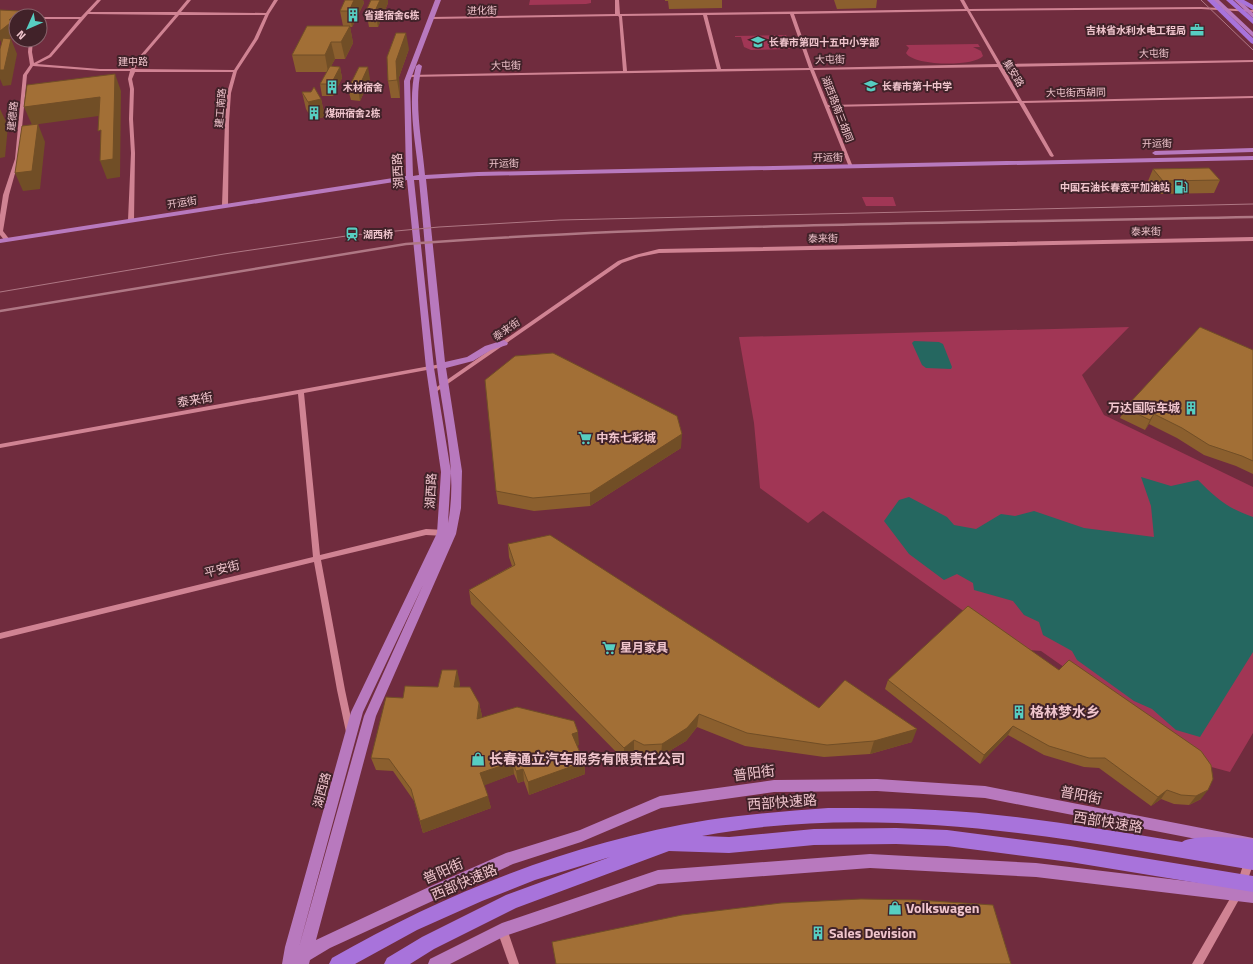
<svg xmlns="http://www.w3.org/2000/svg" width="1253" height="964" font-family="'Titillium Web','Noto Sans SC',sans-serif">
<rect width="100%" height="100%" fill="#702c3e"/>
<g fill="#a13655">
<polygon points="530,0 591,0 591,3 586,4 529,5"/>
<polygon points="786,35 792,47 789,49 751,50 744,47 741,37 735,37 735,36"/>
<path d="M978 44 980 47H973L981 51 983 56C974 67 913 66 906 53L909 48 906 45Z"/>
<polygon points="862,197 893,197 896,206 866,206"/>
<polygon points="1129,327 1082,375 1104,415 1253,487 1253,733 1230,772 1204,765 1041,651 1017,649 823,511 808,523 760,488 754,423 739,337"/>
</g>
<g fill="#256760">
<polygon points="914,341 939,342 943,344 952,367 951,369 926,368 922,365 912,343"/>
<path d="M1141 477 1171 486 1198 480C1217 499 1227 508 1253 517V652L1200 737 1176 730 1152 709 1134 701 1077 660 1072 651 1043 635 1039 622 1024 615 1013 601 974 590 973 583 957 574 944 580 909 554 884 521 899 500 909 497 947 517 954 525 976 529 1001 514 1015 516 1034 511 1084 528 1154 537 1151 506Z"/>
</g>
<g fill="none" stroke-linecap="round" stroke-linejoin="round">
<g fill="#d08393" fill-rule="evenodd">
<path d="M97 0H101L90 12H177L187 0H191L181 12 266 13 274 0H278L269 14 258 39 237 71 231 93 229 122 228 205 225 207 222 205 225 122 227 93 233 72H135L132 79 134 89 133 119 135 153 134 220 131 222 128 220 131 153 129 119 130 89 128 79 130 71H100L33 66 27 75 19 159 9 195 3 231 10 240 9 241H5L0 235V215L3 195 15 159 23 75 30 65 28 52 29 40H33L32 52 34 63 49 55 79 19H40V17H81ZM88 14 175 15 134 63 131 69H100L37 64 51 57ZM179 15H265L254 39 234 70 135 69 137 64Z"/>
<path d="M615 0H619L620 14 965 9 960 0H964L969 9 1201 7 1253 10V12L1201 9 970 11 1001 64 1253 60V62L1003 67 1022 101 1253 96V98L1024 103 1054 156 1052 157 1050 156 1019 103 829 107 853 167 851 168 849 167 810 70 408 77 406 76 408 75 623 71 619 17 618 16 431 19 429 18 431 17 615 14ZM967 11 997 64 813 68 794 14ZM790 14 809 68 721 69 707 15ZM703 15 717 69 627 71 622 16ZM998 67 1018 101 828 105 814 70Z"/>
<polygon points="1253,237 1253,241 659,253 639,257 622,263 436,392 434,393 431,391 618,261 635,255 659,249"/>
<polygon points="441,364 443,365 444,366 443,367 304,393 320,555 426,529 445,530 448,531 449,533 448,535 445,536 426,535 321,560 345,690 354,732 353,735 350,736 347,735 346,732 337,690 314,562 0,639 0,633 313,557 298,394 0,448 0,444"/>
<polygon points="1253,845 1253,865 1245,887 1242,889 1239,887 1237,884 1248,850 1250,847"/>
<polygon points="1238,888 1241,890 1243,893 1241,896 1203,964 1192,964 1235,890"/>
<polygon points="502,925 506,926 519,964 509,964 497,930 498,926"/>
</g>
<g fill="#b879be" fill-rule="evenodd">
<path d="M435 0H441L410 81 413 176 419 175C415 140 407 101 416 66L419 64 422 66C413 101 422 140 425 175L478 172 1253 156V160L478 176 426 179 445 362 467 357 485 346 504 340 508 343 507 345 491 350 473 361 446 368 462 471 461 508 456 534 376 716 316 940 431 886 506 853 580 830 660 796 774 780 877 779 985 786 1253 838V850L985 798 877 791 774 792 661 808 581 842 513 864 330 948 310 960 309 964H282L285 947 351 712 437 533 441 472 426 368 407 180 0 243V239L406 176 404 81ZM414 180H419C425 242 429 305 437 367 443 419 458 471 448 523L451 472 434 368ZM423 585 364 716 299 947 363 712Z"/>
<polygon points="1213,0 1219,0 1253,32 1253,37"/>
<polygon points="1234,0 1240,0 1253,13 1253,18"/>
<polygon points="1253,148 1253,152 1155,155 1152,153 1155,151"/>
<polygon points="870,854 1036,863 1253,889 1253,903 1036,877 870,868 658,884 505,936 450,964 428,964 430,959 502,923 658,870"/>
</g>
<g fill="#a873db" fill-rule="evenodd">
<polygon points="1207,0 1214,0 1253,38 1253,44 1251,43"/>
<polygon points="1226,0 1233,0 1253,18 1253,24"/>
<polygon points="1236,0 1244,0 1253,5 1253,10"/>
<path d="M828 808C864 808 899 808 935 810 1018 814 1100 829 1182 842 1194 834 1237 838 1253 839V870C1072 840 886 801 702 836L729 837 814 829 896 828 947 830 1070 846 1253 876V892L1070 862 947 846 896 844 814 845 729 853 669 851 516 908 434 949 410 964H384L387 958 422 937 506 895 610 857 535 880 482 901 417 930 355 964H329L332 958C449 891 574 842 708 820 748 814 788 811 828 808Z"/>
</g>
<g stroke="#af7784" stroke-width="1">
<polyline points="1201,0 1253,50"/>
<polyline points="0,292 224,254 353,235 439,227 560,220 1253,204"/>
</g>
<path stroke="#af7784" stroke-width="2.5" d="M0 311 406 244C688 223 971 223 1253 217"/>
</g>
<g fill="#8b5f2e">
<polygon points="345,0 363,0 364,3 352,27 350,27 353,43 345,59 335,59 331,66 340,67 342,78 333,96 322,96 320,84 327,72 296,72 292,55 343,26 340,11"/>
<polygon points="371,0 388,0 388,3 378,27 369,27 366,11"/>
<polygon points="665,0 722,0 722,8 669,9 668,1 665,1"/>
<polygon points="834,0 877,0 876,8 837,9"/>
<polygon points="409,49 399,77 400,98 391,98 388,81"/>
<polygon points="370,79 360,101 351,100 348,89"/>
<polygon points="302,92 321,99 325,117 312,119 306,109"/>
<polygon points="1153,169 1220,180 1214,193 1158,194 1148,181"/>
<polygon points="1253,350 1253,474 1236,466 1204,455 1177,438 1149,424 1145,430 1120,418 1125,408"/>
<polygon points="681,448 590,506 534,511 498,504 496,491"/>
<polygon points="508,544 819,708 912,742 870,754 824,757 745,746 697,727 686,741 661,756 644,757 634,752 624,760 471,604 469,590 512,566 509,557"/>
<polygon points="968,606 1201,799 1189,805 1174,804 1161,799 1151,806 1099,768 1084,767 1044,755 1008,735 980,764 885,689 888,680"/>
<polygon points="460,683 459,687 479,703 482,716 481,718 579,745 577,745 584,762 585,774 529,795 524,781 518,783 514,774 484,785 491,808 423,833 414,801 393,771 376,770 371,758 403,698 438,687"/>
</g>
<g fill="#714e26">
<polygon points="354,0 363,0 364,3 352,27 349,11"/>
<polygon points="380,0 388,0 388,3 378,27 375,11"/>
<polygon points="20,11 23,16 16,16 16,33 2,44 0,40 0,31 9,20"/>
<polygon points="350,26 353,43 345,59 341,42"/>
<polygon points="406,33 409,49 399,77 400,98 397,80 396,61"/>
<polygon points="11,39 17,54 11,85 3,86 0,79 0,70"/>
<polygon points="331,42 335,59 328,72 325,55"/>
<polygon points="340,67 342,78 333,96 331,84"/>
<polygon points="368,67 370,79 360,101 358,89"/>
<polygon points="115,74 121,91 120,177 107,179 100,161"/>
<polygon points="100,97 106,115 32,125 24,107"/>
<polygon points="321,99 325,117 312,119 308,102"/>
<polygon points="0,109 8,126 5,157 0,158"/>
<polygon points="38,124 45,142 40,189 23,191 15,173"/>
<polygon points="1154,414 1149,424 1145,430 1150,420"/>
<polygon points="682,434 681,448 590,506 590,493"/>
<polygon points="457,670 460,683 457,700 454,687"/>
<polygon points="479,703 482,716 480,732 477,719"/>
<polygon points="699,714 697,727 686,741 661,756 662,744"/>
<polygon points="1013,726 1008,735 980,764 984,755"/>
<polygon points="917,729 912,742 870,754 874,741"/>
<polygon points="578,732 579,745 573,747 572,734"/>
<polygon points="634,740 634,752 624,760 624,748"/>
<polygon points="513,762 514,774 483,786 480,773"/>
<polygon points="584,762 585,774 529,795 528,782"/>
<polygon points="523,769 524,781 518,783 516,771"/>
<polygon points="1167,790 1161,799 1151,806 1158,797"/>
<polygon points="1208,790 1201,799 1189,805 1196,796"/>
<polygon points="488,796 491,808 423,833 420,821"/>
</g>
<g fill="#a26f36" stroke="#714e26">
<polygon points="345,0 354,0 349,11 340,11"/>
<polygon points="371,0 380,0 375,11 366,11"/>
<polygon points="0,10 20,11 9,20 14,20 0,31"/>
<polygon points="307,26 350,26 341,42 331,42 325,55 292,55"/>
<polygon points="396,33 406,33 396,61 397,80 388,81 387,57"/>
<polygon points="3,38 11,39 4,70 0,70 0,49"/>
<polygon points="330,66 340,67 331,84 320,84"/>
<polygon points="359,67 368,67 358,89 348,89"/>
<polygon points="115,74 113,159 100,161 101,130 98,131 100,97 24,107 27,85"/>
<polygon points="314,87 321,99 308,102 302,92 311,92"/>
<polygon points="38,124 32,171 15,173 22,126"/>
<polygon points="1209,168 1220,180 1163,181 1153,169"/>
<polygon points="1200,327 1253,350 1253,461 1242,456 1209,445 1182,428 1154,414 1150,420 1125,408"/>
<polygon points="553,353 677,416 682,434 590,493 533,498 496,491 485,380 515,356"/>
<polygon points="550,535 819,708 845,680 917,729 874,741 827,745 747,733 699,714 687,728 662,744 644,745 634,740 624,748 469,590 515,565 508,544"/>
<polygon points="968,606 1059,670 1069,660 1201,751 1211,765 1213,779 1208,790 1196,796 1181,795 1167,790 1158,797 1105,758 1089,758 1049,746 1013,726 984,755 888,680"/>
<polygon points="442,670 457,670 454,687 470,687 479,703 477,719 517,707 574,721 578,732 572,734 584,762 528,782 523,769 516,771 513,762 480,773 488,796 420,821 411,789 389,759 371,758 386,697 403,698 405,686 438,687"/>
<polygon points="861,899 917,900 993,905 1011,964 556,964 552,942 682,915 781,903"/>
</g>
<defs>
<g id="building-bare" transform="scale(1.08)"><path d="M-4-6H4V6H1V3H-1V6H-4ZM-2.5-4.3h1.7v1.8h-1.7ZM.8-4.3h1.7v1.8H.8ZM-2.5-1h1.7V.8h-1.7ZM.8-1h1.7V.8H.8Z" fill="#57cec2" stroke="#412229" stroke-width="2.5" paint-order="stroke"/></g>
<g id="office-bare" transform="scale(1.08)"><path d="M-6-3h4V-5.5h4V-3h4V5H-6ZM-1-4.5V-3h2v-1.5ZM-6 0V1H6V0Z" fill="#57cec2" stroke="#412229" stroke-width="2.5" paint-order="stroke"/></g>
<g id="school-bare" transform="scale(1.08)"><path d="M0-5L7-2L0 1L-7-2ZM-4 1L0 2.5L4 1V4Q0 6-4 4Z" fill="#57cec2" stroke="#412229" stroke-width="2.5" paint-order="stroke"/></g>
<g id="fuel-bare" transform="scale(1.08)"><path d="M-5.5-6h7V0h2V4h1.3V-2.5L3-4.5l.8-.8L6-3V5H2.5V1h-1V6h-7ZM-4.2-4.7v3.2H.2V-4.7Z" fill="#57cec2" stroke="#412229" stroke-width="2.5" paint-order="stroke"/></g>
<g id="station-bare" transform="scale(1.08)"><path d="M-3-6H3Q5-6 5-4V2Q5 4 3 4L4.5 6H3L1.5 4h-3L-3 6H-4.5L-3 4Q-5 4-5 2V-4Q-5-6-3-6ZM-3.5-4v3h7v-3ZM-3.5 1v1.5H-2V1ZM2 1v1.5H3.5V1Z" fill="#57cec2" stroke="#412229" stroke-width="2.5" paint-order="stroke"/></g>
<g id="supermarket-bare" transform="scale(1.08)"><path d="M-6-5.5h2.5l.6 2H6L4.5 2H-2.5L-4.4-4H-6ZM-1.5 3.2a1.3 1.3 0 1 0 .1 0ZM3 3.2a1.3 1.3 0 1 0 .1 0Z" fill="#57cec2" stroke="#412229" stroke-width="2.5" paint-order="stroke"/></g>
<g id="shop-bare" transform="scale(1.08)"><path d="M-5-2.5h2.3a2.7 3.5 0 0 1 5.4 0H5L5.5 6h-11ZM-1.5-2.5h3a1.5 2.3 0 0 0-3 0Z" fill="#57cec2" stroke="#412229" stroke-width="2.5" paint-order="stroke"/></g>
</defs>
<g fill-rule="evenodd">
<use href="#building-bare" x="353" y="15"/>
<use href="#office-bare" x="1197" y="30"/>
<use href="#school-bare" x="758" y="42"/>
<use href="#school-bare" x="871" y="86"/>
<use href="#building-bare" x="332" y="87"/>
<use href="#building-bare" x="314" y="113"/>
<use href="#fuel-bare" x="1181" y="187"/>
<use href="#station-bare" x="352" y="234"/>
<use href="#building-bare" x="1191" y="408"/>
<use href="#supermarket-bare" x="585" y="438"/>
<use href="#supermarket-bare" x="609" y="648"/>
<use href="#building-bare" x="1019" y="712"/>
<use href="#shop-bare" x="478" y="759"/>
<use href="#shop-bare" x="895" y="908"/>
<use href="#building-bare" x="818" y="933"/>
</g>
<g text-anchor="middle" stroke-width="4" stroke-linejoin="round" paint-order="stroke">
<g font-size="10" fill="#f0c5cd" stroke="#412229">
<text transform="translate(482 10) rotate(-1)" y="4">进化街</text>
<text transform="translate(1154 53) rotate(-1)" y="4">大屯街</text>
<text transform="translate(830 59) rotate(-1)" y="4">大屯街</text>
<text x="133" y="65">建中路</text>
<text transform="translate(506 65) rotate(-1)" y="4">大屯街</text>
<text transform="translate(1014 73) rotate(59)" y="4">集安路</text>
<text transform="translate(1076 92) rotate(-1)" y="4">大屯街西胡同</text>
<text transform="translate(220 108) rotate(-85)" y="4">建工南路</text>
<text transform="translate(838 109) rotate(69)" y="4">湖西路南三胡同</text>
<text transform="translate(12 116) rotate(-84)" y="4">建德路</text>
<text transform="translate(1157 143) rotate(-1)" y="4">开运街</text>
<text transform="translate(828 157) rotate(-1)" y="4">开运街</text>
<text transform="translate(504 163) rotate(-1)" y="4">开运街</text>
<text transform="translate(182 202) rotate(-9)" y="4">开运街</text>
<text transform="translate(1146 231) rotate(-1)" y="4">泰来街</text>
<text transform="translate(823 238) rotate(-1)" y="4">泰来街</text>
<text transform="translate(506 329) rotate(-35)" y="4">泰来街</text>
</g>
<g font-size="10" font-weight="bold" fill="#f0c5cd" stroke="#412229" text-anchor="start">
<text x="364" y="19">省建宿舍6栋</text>
<text x="1186" y="34" text-anchor="end">吉林省水利水电工程局</text>
<text x="769" y="46">长春市第四十五中小学部</text>
<text x="882" y="90">长春市第十中学</text>
<text x="343" y="91">木材宿舍</text>
<text x="325" y="117">煤研宿舍2栋</text>
<text x="1170" y="191" text-anchor="end">中国石油长春宽平加油站</text>
<text x="363" y="238">湖西桥</text>
</g>
<g font-size="12" fill="#f0c5cd" stroke="#412229">
<text transform="translate(398 171) rotate(-93)" y="4">湖西路</text>
<text transform="translate(195 400) rotate(-10)" y="4">泰来街</text>
<text transform="translate(431 491) rotate(-87)" y="4">湖西路</text>
<text transform="translate(222 569) rotate(-14)" y="4">平安街</text>
<text transform="translate(322 790) rotate(-75)" y="4">湖西路</text>
</g>
<g font-size="12" font-weight="bold" fill="#f0c5cd" stroke="#412229" text-anchor="start">
<text x="1180" y="412" text-anchor="end">万达国际车城</text>
<text x="596" y="442">中东七彩城</text>
<text x="620" y="652">星月家具</text>
</g>
<g font-size="14" font-weight="bold" fill="#f0c5cd" stroke="#412229" text-anchor="start">
<text x="1030" y="717">格林梦水乡</text>
<text x="489" y="764">长春通立汽车服务有限责任公司</text>
<text x="906" y="913">Volkswagen</text>
<text x="829" y="938">Sales Devision</text>
</g>
<g font-size="14" fill="#f0c5cd" stroke="#412229">
<text transform="translate(754 773) rotate(-7)" y="5">普阳街</text>
<text transform="translate(1081 795) rotate(11)" y="5">普阳街</text>
<text transform="translate(782 802) rotate(-4)" y="5">西部快速路</text>
<text transform="translate(1108 822) rotate(9)" y="5">西部快速路</text>
<text transform="translate(443 871) rotate(-24)" y="5">普阳街</text>
<text transform="translate(464 882) rotate(-23)" y="5">西部快速路</text>
</g>
</g>
<g transform="translate(28 28) rotate(225)"><circle r="19" fill="#412229" stroke="#87636b"/>
<path d="M0-3L7 15L0 10L-7 15Z" fill="#57cec2"/>
<text y="-6" font-size="11" font-weight="bold" text-anchor="middle" fill="#f0c5cd">N</text>
</g>
</svg>
